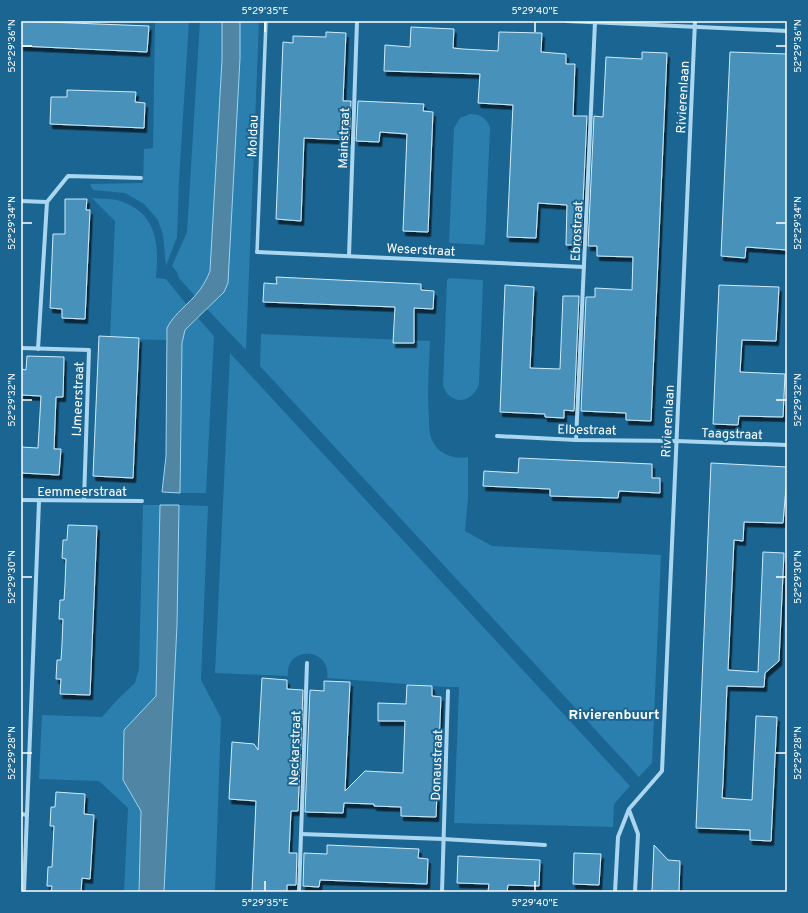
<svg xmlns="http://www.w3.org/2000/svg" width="808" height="913" font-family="Overpass,sans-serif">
<defs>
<filter id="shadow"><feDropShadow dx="2.5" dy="4.5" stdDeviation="0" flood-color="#0009"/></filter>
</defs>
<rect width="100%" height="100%" fill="#1a6592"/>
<g fill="#2a7fae">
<polygon points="155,21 189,21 179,181 177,237 166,266 163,235 158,220 144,204 125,193 93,190 90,184 143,183 144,149 153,148"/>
<polygon points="200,21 222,21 222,60 210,271 207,280 195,296 179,278 177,272 172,266 187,232"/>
<polygon points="240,21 259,21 246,350 207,309 224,292 240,58"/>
<path d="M470 114C480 114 487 118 490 128L485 241 484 245 450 243 449 242 454 128 460 118Z"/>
<path d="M92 198C101 199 114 198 123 202 158 215 159 246 156 278L166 279 187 305C173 318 168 320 167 340L110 339 115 221Z"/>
<path d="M449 278 482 280 483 281 479 384C473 404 449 406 443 385L447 280Z"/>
<polygon points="198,318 214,336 206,493 180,493 182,343 185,330"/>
<path d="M261 334 430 341C429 367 427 393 429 418 429 425 429 433 432 440 438 454 454 460 468 457V498L465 531 492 546 661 555 652 763 639 777 260 366Z"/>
<path d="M230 353 630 786 614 804 613 827 454 823 459 687H444L327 678C332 647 285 645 288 676L215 673Z"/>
<polygon points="143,505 160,505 156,696 124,730 123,780 141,811 139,892 124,892 128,808 99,781 39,779 42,715 102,717 117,700 135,683 139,669"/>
<polygon points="179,505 208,506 201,680 221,718 215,892 164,892 177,625"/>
</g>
<g fill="#5085a3" stroke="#9dd4f1">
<path d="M222 21H240V58L228 283 224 292 185 330 182 343 180 493 162 492 166 456 167 328C172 318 179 312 187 304 197 295 205 284 210 271L222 60Z"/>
<polygon points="160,505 179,505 177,625 164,892 139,892 141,811 123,780 124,730 156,696"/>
</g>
<g fill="#4791bb" stroke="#d0ecfb" filter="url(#shadow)">
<polygon points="21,21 149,26 147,52 21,46"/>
<polygon points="411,27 454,29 453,48 463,49 498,51 499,32 542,33 541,52 566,54 566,64 575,64 573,116 587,116 581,245 566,245 567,205 538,203 536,238 507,237 513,105 478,103 480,74 384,71 385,45 410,47"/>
<polygon points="326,32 346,33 343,101 351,101 349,140 304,138 301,221 276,219 283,42 293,43 293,36 326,37"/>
<polygon points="642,52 667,53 651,421 626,420 626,413 581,411 586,297 595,297 595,288 632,290 633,257 597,256 597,246 588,246 594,116 603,117 606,57 642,59"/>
<polygon points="730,52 787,54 787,250 746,247 745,258 721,256"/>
<polygon points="67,90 136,92 135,102 145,103 144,128 50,124 51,97 67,97"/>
<polygon points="358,101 424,104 423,111 433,112 428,232 403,231 407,134 380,132 379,142 356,141"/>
<polygon points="65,199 87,199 86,210 90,210 85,319 62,318 62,309 50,308 53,234 65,234"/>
<polygon points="276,277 421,284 421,290 434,291 433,309 414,308 414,343 393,343 395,307 263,302 264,283 277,284"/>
<polygon points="505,285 534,287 530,368 560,369 563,296 579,296 574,411 564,410 564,418 545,417 545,414 500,412"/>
<polygon points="719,285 779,287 776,341 742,340 740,372 785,374 783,417 739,416 738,425 713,424"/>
<polygon points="99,336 139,338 133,478 93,476"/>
<polygon points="27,356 64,357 63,397 56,397 54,449 61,449 59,475 21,473 21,447 38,448 41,396 21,395 21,369 26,370"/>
<polygon points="519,458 652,464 652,478 660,478 660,493 619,491 618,498 550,496 550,489 483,486 484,471 518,473"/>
<polygon points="711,463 787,467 787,489 786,488 783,523 744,522 743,541 734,540 728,670 758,672 763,552 784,553 782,596 779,661 765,673 764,687 727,686 723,782 722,798 752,800 756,716 777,717 771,841 750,840 750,830 696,828"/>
<polygon points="68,525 97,526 90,695 60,694 61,679 56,679 57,660 61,660 62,644 63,619 59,619 60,600 64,600 65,584 66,559 62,558 63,540 67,540"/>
<polygon points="262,678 287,680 287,689 303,690 298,811 291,811 289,853 297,853 296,885 287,885 287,892 252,892 256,801 229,799 232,742 254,744 258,750"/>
<polygon points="324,681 350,682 345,791 365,771 403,773 405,721 378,721 378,703 406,704 407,685 432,686 432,696 441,697 436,817 401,816 401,807 374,806 374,804 344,803 343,813 305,812 310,690 324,691"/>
<polygon points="56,792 85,794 84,814 94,815 90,879 82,878 81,892 51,892 52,886 47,886 48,867 52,867 54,826 50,826 51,807 55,807"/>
<polygon points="327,845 419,849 418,858 428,859 427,884 320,880 319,887 303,886 304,853 327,854"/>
<polygon points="654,845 668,860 680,861 679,892 652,891"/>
<polygon points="574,853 601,854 599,885 573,884"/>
<polygon points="458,856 540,860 539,886 508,885 507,892 488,892 489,884 457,883"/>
</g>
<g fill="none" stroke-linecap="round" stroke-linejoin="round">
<polyline stroke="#aad6ef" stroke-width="3.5" points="257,252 266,21"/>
<g stroke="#aad6ef" stroke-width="4">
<polyline points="567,21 787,31"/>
<polyline points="21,201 47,202 68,176 141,178"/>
<polyline points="257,252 584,267"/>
<polyline points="349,256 357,21"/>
<polyline points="21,348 89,350 84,500"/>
<polyline points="38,349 47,202"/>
<polyline points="497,436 576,440 676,441 787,445"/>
<polyline points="576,440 595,22"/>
<polyline points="21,500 142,501"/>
<polyline points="629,810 638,834 635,892"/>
<polyline points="21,814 27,815"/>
<polyline points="301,834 443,839 545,845"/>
<polyline points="24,892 39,501"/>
<polyline points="299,892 307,663"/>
<polyline points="442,892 448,691"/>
<polyline points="615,892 618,837 629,809 662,771 695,21"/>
</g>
</g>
<path fill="none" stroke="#fff" stroke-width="1.5" d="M265 22V32M535 22V32M22 46H32M776 46H786M22 223H32M776 223H786M22 400H32M776 400H786M22 577H32M776 577H786M22 753H32M776 753H786M265 881V891M535 881V891"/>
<g text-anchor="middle" stroke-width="4" stroke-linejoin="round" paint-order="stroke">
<g font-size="13" fill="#fff" stroke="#1a6592">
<text transform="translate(682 97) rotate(-87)" y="5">Rivierenlaan</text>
<text transform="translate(252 136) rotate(-88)" y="5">Moldau</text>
<text transform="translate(343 138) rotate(-88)" y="5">Mainstraat</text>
<text transform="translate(576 231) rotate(-87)" y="5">Ebrostraat</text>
<text transform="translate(421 249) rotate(3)" y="5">Weserstraat</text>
<text transform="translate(77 399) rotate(-88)" y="5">IJmeerstraat</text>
<text transform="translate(667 421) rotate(-87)" y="5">Rivierenlaan</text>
<text transform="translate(587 429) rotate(1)" y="5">Elbestraat</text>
<text transform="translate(732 433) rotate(2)" y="5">Taagstraat</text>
<text x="82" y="496">Eemmeerstraat</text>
<text transform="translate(294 748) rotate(-88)" y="5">Neckarstraat</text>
<text transform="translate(436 765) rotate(-88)" y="5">Donaustraat</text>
</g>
<g font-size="14" font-weight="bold" fill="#fff" stroke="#1a6592">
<text x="614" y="719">Rivierenbuurt</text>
</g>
</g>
<rect width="808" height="913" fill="none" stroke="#1a6592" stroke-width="44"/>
<rect x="22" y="22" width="764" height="869" fill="none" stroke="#fff" stroke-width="1.5"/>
<g font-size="10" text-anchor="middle" fill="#fff">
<text x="265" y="14">5°29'35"E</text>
<text x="535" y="14">5°29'40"E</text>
<text transform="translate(11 46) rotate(-90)" y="4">52°29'36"N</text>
<text transform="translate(797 46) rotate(-90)" y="4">52°29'36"N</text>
<text transform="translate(11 223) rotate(-90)" y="4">52°29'34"N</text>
<text transform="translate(797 223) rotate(-90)" y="4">52°29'34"N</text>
<text transform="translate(11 400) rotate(-90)" y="4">52°29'32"N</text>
<text transform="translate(797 400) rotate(-90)" y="4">52°29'32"N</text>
<text transform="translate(11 577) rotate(-90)" y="4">52°29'30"N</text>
<text transform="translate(797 577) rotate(-90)" y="4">52°29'30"N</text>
<text transform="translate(11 753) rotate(-90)" y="4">52°29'28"N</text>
<text transform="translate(797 753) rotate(-90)" y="4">52°29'28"N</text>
<text x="265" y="906">5°29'35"E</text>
<text x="535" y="906">5°29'40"E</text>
</g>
</svg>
